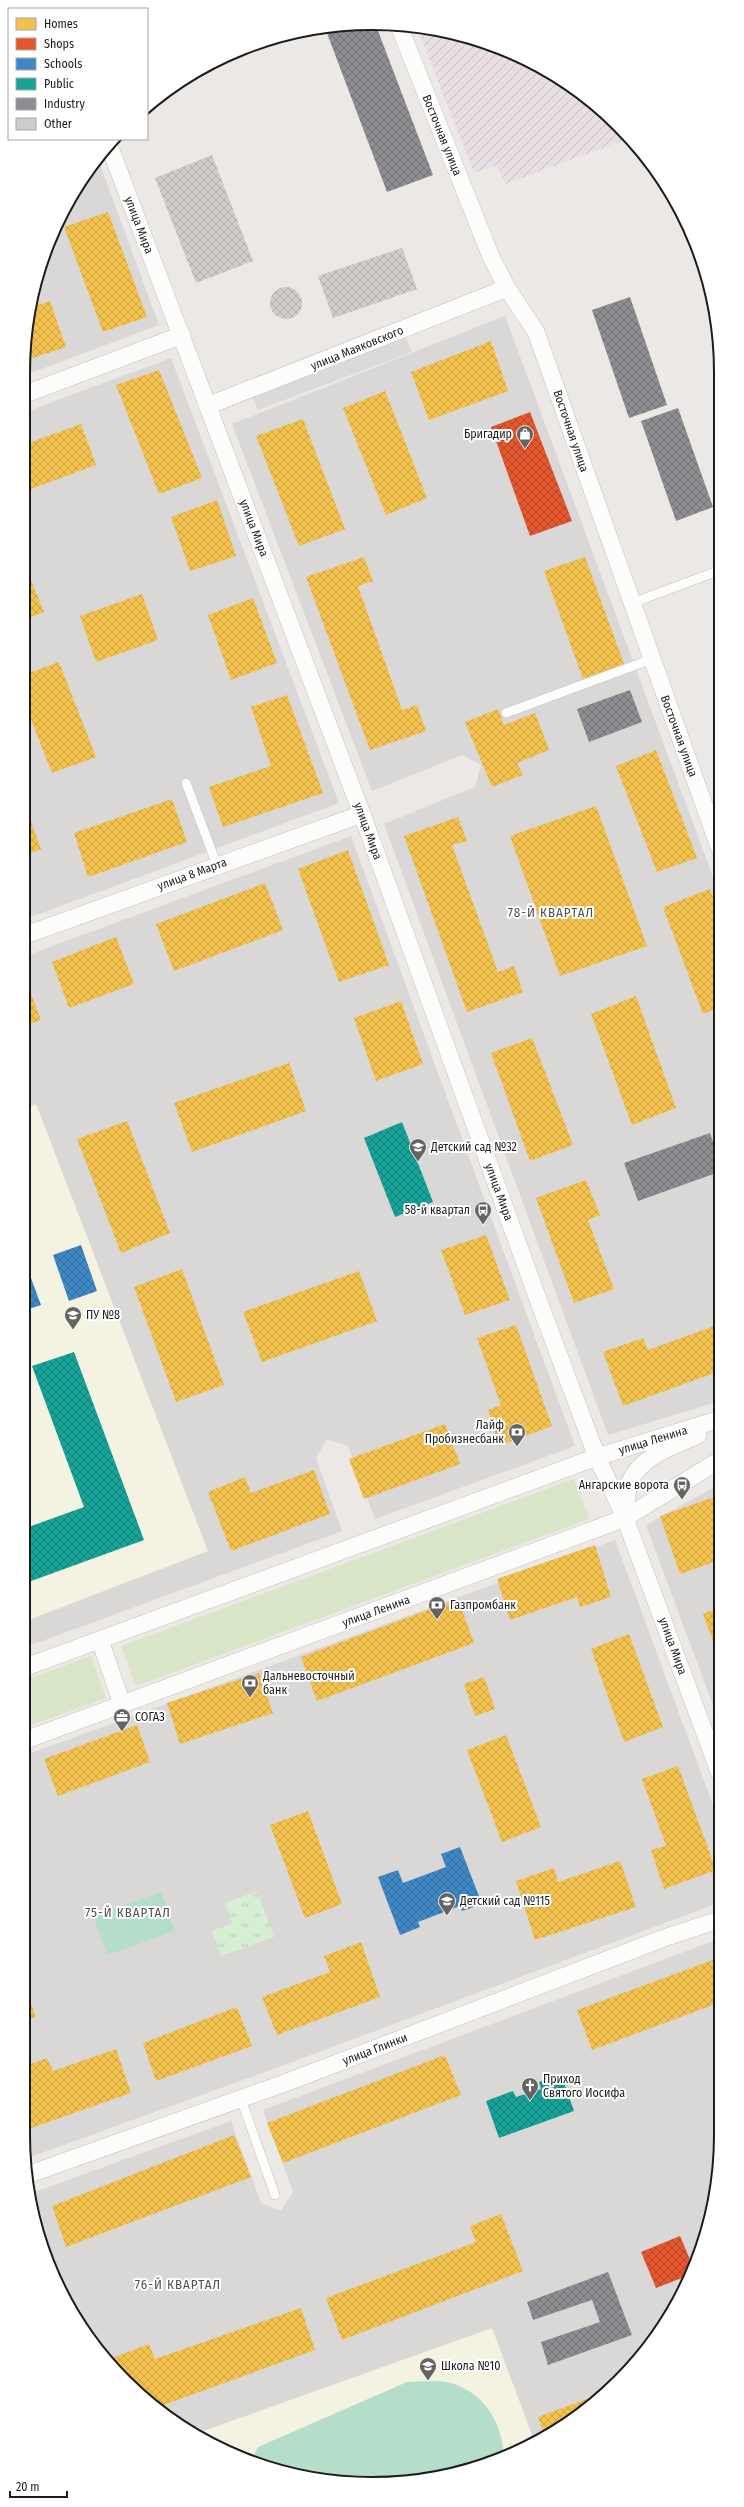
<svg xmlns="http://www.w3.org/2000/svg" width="744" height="2507" font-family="'Fira Sans Condensed',sans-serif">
<defs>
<pattern id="industrial-furrows" width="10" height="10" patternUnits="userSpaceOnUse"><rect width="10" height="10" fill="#e8dee4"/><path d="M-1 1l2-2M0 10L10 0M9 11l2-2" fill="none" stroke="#c7bec3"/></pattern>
<pattern id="park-tufts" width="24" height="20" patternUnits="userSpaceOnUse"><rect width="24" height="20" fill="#d6efd3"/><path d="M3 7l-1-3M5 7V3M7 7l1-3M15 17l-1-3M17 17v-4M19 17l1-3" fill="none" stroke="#b7ccb5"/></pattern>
<pattern id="homes-cross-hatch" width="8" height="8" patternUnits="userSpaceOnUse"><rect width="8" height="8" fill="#f2c14e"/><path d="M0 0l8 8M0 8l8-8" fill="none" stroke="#cfa544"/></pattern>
<pattern id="shops-cross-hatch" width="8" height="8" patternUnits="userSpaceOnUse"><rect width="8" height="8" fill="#e4572e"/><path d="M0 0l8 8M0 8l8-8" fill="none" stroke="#b84727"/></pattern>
<pattern id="schools-cross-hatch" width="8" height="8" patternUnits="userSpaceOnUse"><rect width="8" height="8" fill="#3f88c5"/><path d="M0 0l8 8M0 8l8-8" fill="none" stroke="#346f9f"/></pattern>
<pattern id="public-cross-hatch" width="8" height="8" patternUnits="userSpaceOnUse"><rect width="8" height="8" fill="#17a398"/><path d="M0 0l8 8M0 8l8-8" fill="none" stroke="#14847b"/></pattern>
<pattern id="industry-cross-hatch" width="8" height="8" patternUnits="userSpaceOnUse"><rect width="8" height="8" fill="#8d8d92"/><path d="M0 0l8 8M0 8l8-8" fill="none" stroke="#737377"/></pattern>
<pattern id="building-cross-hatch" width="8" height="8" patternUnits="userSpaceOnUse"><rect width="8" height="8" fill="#d0ccca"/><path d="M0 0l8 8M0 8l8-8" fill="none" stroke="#b2afad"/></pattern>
</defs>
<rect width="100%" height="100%" fill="#ebe8e5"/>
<g fill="#dad8d7">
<polygon points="98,159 159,325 23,376 30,304 49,239 82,178"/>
<polygon points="505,316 719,893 720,1401 608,1435 384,824 475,787 481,765 462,755 372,791 232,424"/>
<polygon points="171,358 339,803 23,920 23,413"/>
<polygon points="351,836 575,1446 375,1519 348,1446 327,1439 316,1458 342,1531 23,1648 23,957"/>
<polygon points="720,1484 720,1724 646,1525"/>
<polygon points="615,1540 720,1824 721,1902 295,2061 25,2159 23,2135 23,1756"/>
<polygon points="721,1938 721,2135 714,2203 695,2268 662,2329 584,2412 526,2448 463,2472 349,2483 281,2472 218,2448 160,2412 110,2365 49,2268 29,2194 231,2121 261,2203 281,2211 293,2192 263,2110"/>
</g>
<polygon fill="url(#industrial-furrows)" points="417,27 440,30 546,70 630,138 505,184 497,165 474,173"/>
<g fill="#f4f2e1">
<polygon points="36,1104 208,1551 23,1622 23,1109"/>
<polygon points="492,2328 535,2443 463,2472 349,2483 281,2472 218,2448 195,2434"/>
</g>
<g fill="#d9e5c7">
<polygon points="574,1479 589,1519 136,1686 121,1646"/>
<polygon points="91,1656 106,1698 23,1728 23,1681"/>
</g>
<polygon fill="url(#park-tufts)" points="257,1891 274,1937 221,1956 212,1931 232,1923 225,1903"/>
<g fill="#b5deca">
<polygon points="161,1892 175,1931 107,1955 93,1916"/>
<path d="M426 2381C434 2381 443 2381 451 2383 485 2393 502 2423 504 2457L463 2472 349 2483 281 2472 251 2460 258 2447 407 2382Z"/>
</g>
<polygon fill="#dbdad9" points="402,330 412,352 258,410 249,390"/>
<g fill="url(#homes-cross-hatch)">
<polygon points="92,166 94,174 82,179 82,178"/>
<polygon points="108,212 147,317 103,332 64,227"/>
<polygon points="50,301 66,347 24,361 29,308"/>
<polygon points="491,341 508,391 429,420 411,372"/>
<polygon points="159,370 202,478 159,494 116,385"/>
<polygon points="385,391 427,498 386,515 343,408"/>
<polygon points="303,419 345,529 299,546 256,436"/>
<polygon points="81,424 96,465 23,492 23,445"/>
<polygon points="217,500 236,556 190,571 171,517"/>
<polygon points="364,557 373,581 358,586 402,710 417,705 426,731 370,750 306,577"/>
<polygon points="585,557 624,664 583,679 544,571"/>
<polygon points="25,565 44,612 23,620 23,566"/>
<polygon points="142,594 158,640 96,662 80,616"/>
<polygon points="253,598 277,663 231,680 208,615"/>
<polygon points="59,662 96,757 52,773 23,699 23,675"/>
<polygon points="287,695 323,793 223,827 209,787 271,766 251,707"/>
<polygon points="498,709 504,725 535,713 549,750 517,763 523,775 492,787 465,722"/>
<polygon points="656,750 697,858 657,872 616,766"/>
<polygon points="172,799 187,842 88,877 74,833"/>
<polygon points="23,800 41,849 23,856"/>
<polygon points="596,806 647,946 560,976 510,836"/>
<polygon points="458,817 467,841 452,845 498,972 514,966 523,992 467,1012 404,836"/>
<polygon points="348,850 389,965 339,982 298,869"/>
<polygon points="265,883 283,930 174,971 156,924"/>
<polygon points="710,889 719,913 719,1007 703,1014 663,907"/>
<polygon points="116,937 134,984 69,1008 52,962"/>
<polygon points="23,973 41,1020 23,1026"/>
<polygon points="636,996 676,1108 632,1125 591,1014"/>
<polygon points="401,1001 423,1064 376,1081 354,1018"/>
<polygon points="532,1038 573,1145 530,1161 491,1053"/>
<polygon points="289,1063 306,1111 192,1152 174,1103"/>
<polygon points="127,1121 170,1233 121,1253 77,1139"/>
<polygon points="586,1180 600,1215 588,1220 614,1289 574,1303 536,1198"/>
<polygon points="486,1235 510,1300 465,1315 441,1250"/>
<polygon points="182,1269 224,1385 176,1402 134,1287"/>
<polygon points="359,1271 377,1321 262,1362 243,1312"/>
<polygon points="720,1324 720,1371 623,1406 603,1352 643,1338 648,1350"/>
<polygon points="516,1325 552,1426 499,1446 488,1410 501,1405 477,1338"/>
<polygon points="445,1424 460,1464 364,1499 349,1459"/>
<polygon points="314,1470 330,1514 231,1551 208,1492 245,1477 251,1493"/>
<polygon points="720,1495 720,1544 718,1544 720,1560 680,1574 660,1516"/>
<polygon points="595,1545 611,1597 580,1607 577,1597 510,1620 497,1579"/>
<polygon points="458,1599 474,1643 317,1701 301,1657"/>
<polygon points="720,1607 720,1660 703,1614"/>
<polygon points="629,1634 663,1727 624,1742 591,1649"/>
<polygon points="259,1673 273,1713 180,1744 167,1703"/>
<polygon points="484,1677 495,1709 475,1716 464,1684"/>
<polygon points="137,1725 150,1762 58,1796 44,1759"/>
<polygon points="506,1735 541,1827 502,1842 467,1750"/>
<polygon points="678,1766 716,1870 664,1889 651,1850 666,1846 642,1779"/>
<polygon points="308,1811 342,1904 305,1918 270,1825"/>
<polygon points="620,1861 636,1907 535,1940 516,1881 554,1868 558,1882"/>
<polygon points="361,1942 380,1997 277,2035 262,1997 330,1972 324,1956"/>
<polygon points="721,1957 721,2002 592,2050 577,2010"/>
<polygon points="23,1982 36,2017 23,2022"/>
<polygon points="237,2007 252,2046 156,2081 143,2043"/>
<polygon points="116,2049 131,2093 31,2128 23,2106 23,2067 47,2058 53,2071"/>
<polygon points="445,2055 461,2095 283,2163 267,2123"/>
<polygon points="234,2135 251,2177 66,2247 52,2206"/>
<polygon points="501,2214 523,2271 342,2340 326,2298 476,2242 470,2226"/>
<polygon points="301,2308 315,2350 155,2408 117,2372 112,2358 149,2344 155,2359"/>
<polygon points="595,2396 596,2399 584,2412 545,2436 538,2417"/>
</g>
<g fill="url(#shops-cross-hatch)">
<polygon points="530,412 572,521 530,536 491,427"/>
<polygon points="680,2236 694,2269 692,2274 656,2288 641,2252"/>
</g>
<g fill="url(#schools-cross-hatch)">
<polygon points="81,1245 97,1291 69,1301 53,1255"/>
<polygon points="25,1262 41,1305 23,1311 23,1263"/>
<polygon points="460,1847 482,1904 462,1911 460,1906 418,1922 420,1927 400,1935 378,1877 398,1870 403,1883 446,1867 441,1854"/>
</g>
<g fill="url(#public-cross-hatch)">
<polygon points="402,1122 433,1202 395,1217 364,1138"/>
<polygon points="74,1352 144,1540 23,1584 23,1529 84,1507 32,1366"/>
<polygon points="561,2074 574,2111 499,2138 486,2101 513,2091 516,2097 541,2089 539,2082"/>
</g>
<g fill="url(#industry-cross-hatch)">
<polygon points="375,23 433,175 387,192 325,28"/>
<polygon points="630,297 667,405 629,418 592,310"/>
<polygon points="678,408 713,507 676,521 641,421"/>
<polygon points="630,690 642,722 589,742 577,709"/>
<polygon points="710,1133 719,1160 719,1172 638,1201 624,1163"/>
<polygon points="608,2272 632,2335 548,2365 541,2342 600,2322 592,2300 533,2320 527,2302"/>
</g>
<g fill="url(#building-cross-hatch)">
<polygon points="212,155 253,261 196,283 155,178"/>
<polygon points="402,248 417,289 333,318 318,276"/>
<circle cx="286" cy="303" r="16"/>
</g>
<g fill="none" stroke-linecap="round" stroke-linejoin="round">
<g stroke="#c2c1c0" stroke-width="10">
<g id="service">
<polyline points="632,603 718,571"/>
<polyline points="506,713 652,659"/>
<polyline points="186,783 217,865"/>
<polyline points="241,2099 275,2195"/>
</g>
</g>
<g stroke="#c2c1c0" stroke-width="18">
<g id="minor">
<polyline points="399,26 491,257 507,288 536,332 719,847"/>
<polyline points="109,145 362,814 539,1302 597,1457 625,1518 720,1774"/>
<polyline points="23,395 182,335"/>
<polyline points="207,406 507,288"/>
<polyline points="23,936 362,814"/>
<path d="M625 1516C626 1505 626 1492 630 1482 640 1456 676 1445 698 1435"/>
<polyline points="100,1640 122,1704"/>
<polyline points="23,1668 597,1457 720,1419"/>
<polyline points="23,1741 625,1518 720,1460"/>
<polyline points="27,2175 285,2083 664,1938 721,1919"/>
</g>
</g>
<use href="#service" stroke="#fcfcfb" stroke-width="9"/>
<use href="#minor" stroke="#fcfcfb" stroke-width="17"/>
</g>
<defs>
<g id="shop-pin" transform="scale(0.9)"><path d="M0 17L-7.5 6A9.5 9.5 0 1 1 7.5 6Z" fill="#656463" stroke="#fff"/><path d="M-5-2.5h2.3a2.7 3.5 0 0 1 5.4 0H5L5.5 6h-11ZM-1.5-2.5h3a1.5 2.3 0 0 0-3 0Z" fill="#fff"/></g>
<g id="school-pin" transform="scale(0.9)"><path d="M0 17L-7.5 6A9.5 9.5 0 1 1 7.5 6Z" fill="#656463" stroke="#fff"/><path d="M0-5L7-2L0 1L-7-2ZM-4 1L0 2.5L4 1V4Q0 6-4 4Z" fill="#fff"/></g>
<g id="bus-pin" transform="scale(0.9)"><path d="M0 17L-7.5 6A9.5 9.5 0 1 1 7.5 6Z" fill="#656463" stroke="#fff"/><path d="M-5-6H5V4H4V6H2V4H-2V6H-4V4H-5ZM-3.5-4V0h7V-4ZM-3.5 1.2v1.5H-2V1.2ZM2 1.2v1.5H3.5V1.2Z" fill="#fff"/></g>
<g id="university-pin" transform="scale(0.9)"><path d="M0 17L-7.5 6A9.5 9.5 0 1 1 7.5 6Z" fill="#656463" stroke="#fff"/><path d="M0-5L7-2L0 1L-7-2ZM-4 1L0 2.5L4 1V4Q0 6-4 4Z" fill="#fff"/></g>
<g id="bank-pin" transform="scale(0.9)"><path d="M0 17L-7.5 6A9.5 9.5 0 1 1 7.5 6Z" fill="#656463" stroke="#fff"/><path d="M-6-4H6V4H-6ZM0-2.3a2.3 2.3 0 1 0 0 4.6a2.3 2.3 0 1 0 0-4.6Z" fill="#fff"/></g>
<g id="office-pin" transform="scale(0.9)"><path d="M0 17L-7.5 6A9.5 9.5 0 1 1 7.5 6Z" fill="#656463" stroke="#fff"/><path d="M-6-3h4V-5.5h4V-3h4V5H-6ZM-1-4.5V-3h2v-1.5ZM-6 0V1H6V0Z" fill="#fff"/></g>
<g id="church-pin" transform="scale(0.9)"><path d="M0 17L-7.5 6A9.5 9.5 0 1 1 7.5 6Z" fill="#656463" stroke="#fff"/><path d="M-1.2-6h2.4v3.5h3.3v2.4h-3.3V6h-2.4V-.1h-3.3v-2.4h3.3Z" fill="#fff"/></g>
</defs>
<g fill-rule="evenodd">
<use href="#shop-pin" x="525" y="434"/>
<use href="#school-pin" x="418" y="1147"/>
<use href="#bus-pin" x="483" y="1210"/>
<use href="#university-pin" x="73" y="1315"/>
<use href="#bank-pin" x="517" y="1432"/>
<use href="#bus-pin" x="682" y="1485"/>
<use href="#bank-pin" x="437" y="1605"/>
<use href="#bank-pin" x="250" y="1683"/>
<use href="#office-pin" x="122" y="1717"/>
<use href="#school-pin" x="447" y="1901"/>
<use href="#church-pin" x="530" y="2086"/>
<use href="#school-pin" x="428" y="2366"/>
</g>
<g text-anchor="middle" stroke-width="4" stroke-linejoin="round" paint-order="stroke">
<g font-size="12" fill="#1d1d1d" stroke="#fff">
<text transform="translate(442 135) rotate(68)" y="4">Восточная улица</text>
<text transform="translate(139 225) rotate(69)" y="4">улица Мира</text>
<text transform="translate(357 348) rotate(-22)" y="4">улица Маяковского</text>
<text transform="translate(571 431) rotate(71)" y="4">Восточная улица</text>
<text transform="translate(254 528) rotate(69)" y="4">улица Мира</text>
<text transform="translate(679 736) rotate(70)" y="4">Восточная улица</text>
<text transform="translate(368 831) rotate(70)" y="4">улица Мира</text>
<text transform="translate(192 874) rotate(-20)" y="4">улица 8 Марта</text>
<text transform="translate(499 1192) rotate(70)" y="4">улица Мира</text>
<text transform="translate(653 1440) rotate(-17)" y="4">улица Ленина</text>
<text transform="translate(376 1611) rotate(-20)" y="4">улица Ленина</text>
<text transform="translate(673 1646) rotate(70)" y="4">улица Мира</text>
<text transform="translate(375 2049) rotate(-21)" y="4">улица Глинки</text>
</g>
<g font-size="12" fill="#1d1d1d" stroke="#fff" text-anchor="start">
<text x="512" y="438" text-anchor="end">Бригадир</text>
<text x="431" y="1151">Детский сад №32</text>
<text x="470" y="1214" text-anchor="end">58-й квартал</text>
<text x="86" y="1319">ПУ №8</text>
<text x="504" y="1429" text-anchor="end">Лайф<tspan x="504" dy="14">Пробизнесбанк</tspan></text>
<text x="669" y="1489" text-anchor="end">Ангарские ворота</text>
<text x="450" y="1609">Газпромбанк</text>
<text x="263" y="1680">Дальневосточный<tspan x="263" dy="14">банк</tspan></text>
<text x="135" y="1721">СОГАЗ</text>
<text x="460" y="1905">Детский сад №115</text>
<text x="543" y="2083">Приход<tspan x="543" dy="14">Святого Иосифа</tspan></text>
<text x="441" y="2370">Школа №10</text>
</g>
<g font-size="13" letter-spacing="1" fill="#505050" stroke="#fff">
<text x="551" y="917">78-Й КВАРТАЛ</text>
<text x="128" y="1917">75-Й КВАРТАЛ</text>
<text x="178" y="2289">76-Й КВАРТАЛ</text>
</g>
</g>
<path d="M0 0H744V2507H0ZM372 30H372A342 342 0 0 1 714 372V2135A342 342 0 0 1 372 2477H372A342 342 0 0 1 30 2135V372A342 342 0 0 1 372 30Z" fill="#fff" fill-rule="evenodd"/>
<path fill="none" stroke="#1d1d1d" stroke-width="2" d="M372 30H372A342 342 0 0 1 714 372V2135A342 342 0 0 1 372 2477H372A342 342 0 0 1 30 2135V372A342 342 0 0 1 372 30Z"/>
<rect x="8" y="8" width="140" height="132" fill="#ffffff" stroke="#a5a5a5"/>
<rect x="16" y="18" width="20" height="12" fill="#f2c14e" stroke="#a5a5a5"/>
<text x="44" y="28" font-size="12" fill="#1d1d1d">Homes</text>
<rect x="16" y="38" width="20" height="12" fill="#e4572e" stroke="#a5a5a5"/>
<text x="44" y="48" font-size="12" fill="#1d1d1d">Shops</text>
<rect x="16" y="58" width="20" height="12" fill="#3f88c5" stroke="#a5a5a5"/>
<text x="44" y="68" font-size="12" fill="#1d1d1d">Schools</text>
<rect x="16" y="78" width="20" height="12" fill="#17a398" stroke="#a5a5a5"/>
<text x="44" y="88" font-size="12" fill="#1d1d1d">Public</text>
<rect x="16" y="98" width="20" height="12" fill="#8d8d92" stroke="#a5a5a5"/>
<text x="44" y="108" font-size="12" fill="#1d1d1d">Industry</text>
<rect x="16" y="118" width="20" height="12" fill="#d0ccca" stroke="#a5a5a5"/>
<text x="44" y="128" font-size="12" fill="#1d1d1d">Other</text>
<path d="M10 2491v6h57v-6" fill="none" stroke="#1d1d1d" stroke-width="2"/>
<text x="16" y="2491" font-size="12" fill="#1d1d1d" stroke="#ffffff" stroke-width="3" paint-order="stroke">20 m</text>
</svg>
